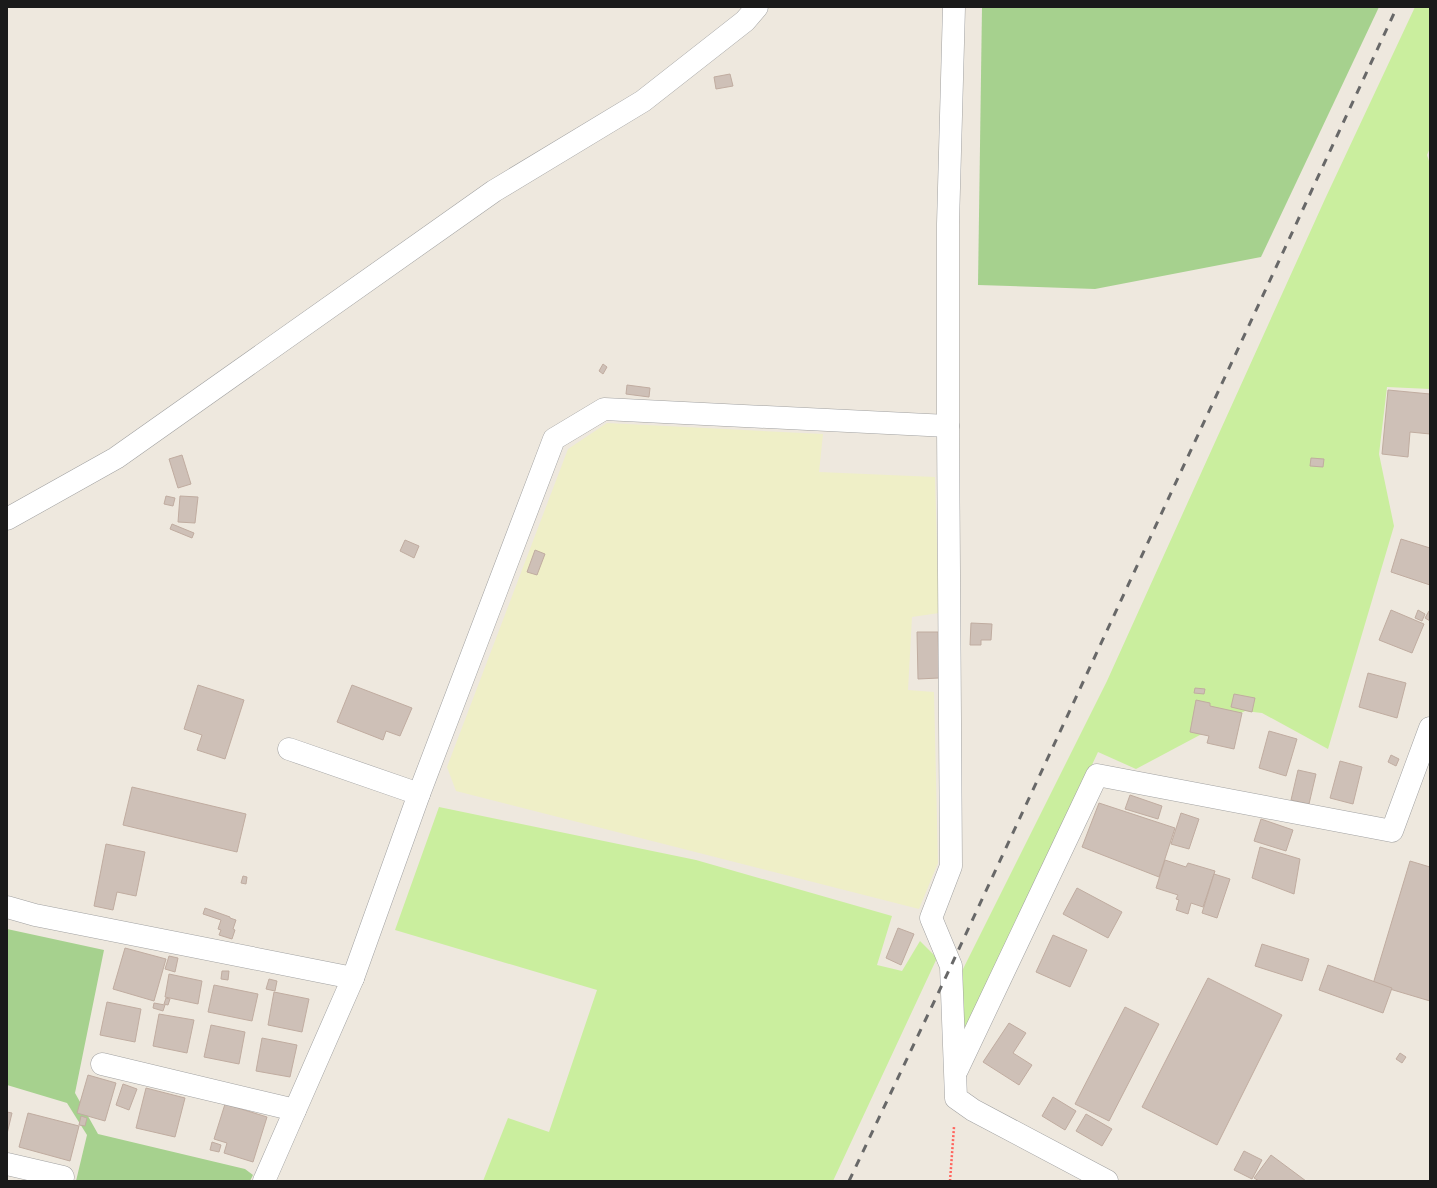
<svg xmlns="http://www.w3.org/2000/svg" width="1437" height="1188" font-family="'Noto Sans',sans-serif">
<rect width="100%" height="100%" fill="#eee8de"/>
<polygon fill="#efefc7" points="607,423 823,434 819,472 935,477 939,613 912,617 908,690 934,692 938,863 919,909 456,791 447,767 568,449"/>
<g fill="#caee9e">
<polygon points="1415,7 1430,7 1430,148 1427,155 1430,164 1430,389 1387,387 1379,454 1394,526 1328,749 1262,713 1245,711 1136,769 1098,752 963,1040 961,973 1107,681 1325,199"/>
<polygon points="439,807 696,860 892,916 877,965 902,971 920,941 937,958 833,1181 483,1181 508,1118 549,1132 597,990 395,930"/>
</g>
<g fill="#a6d18e">
<polygon points="982,7 1379,7 1261,257 1095,289 978,285"/>
<polygon points="7,929 104,950 75,1093 98,1134 245,1169 253,1175 250,1181 76,1181 87,1135 67,1103 7,1085"/>
</g>
<g fill="#cec0b7" stroke="#c0aca0">
<polygon points="730,74 733,86 716,89 714,77"/>
<polygon points="603,364 607,367 603,374 599,371"/>
<polygon points="627,385 650,388 649,397 626,394"/>
<polygon points="1388,390 1430,394 1430,434 1410,432 1408,457 1382,454"/>
<polygon points="182,455 191,484 178,488 169,459"/>
<polygon points="1311,458 1324,459 1323,467 1310,466"/>
<polygon points="166,496 175,498 173,506 164,504"/>
<polygon points="180,496 198,497 195,523 178,522"/>
<polygon points="172,524 194,533 192,538 170,529"/>
<polygon points="1401,539 1430,548 1430,585 1391,572"/>
<polygon points="405,540 419,546 414,558 400,551"/>
<polygon points="535,550 545,554 537,575 527,572"/>
<polygon points="1391,610 1424,624 1412,653 1379,640"/>
<polygon points="1418,610 1425,614 1422,621 1415,618"/>
<polygon points="1429,611 1430,612 1430,621 1425,618"/>
<polygon points="971,623 992,624 991,640 981,640 981,645 970,645"/>
<polygon points="917,632 938,632 939,678 918,679"/>
<polygon points="1368,673 1406,683 1397,718 1359,707"/>
<polygon points="198,685 244,700 225,759 197,750 202,735 184,729"/>
<polygon points="352,685 412,708 400,736 386,731 383,740 337,722"/>
<polygon points="1195,688 1205,689 1204,694 1194,693"/>
<polygon points="1234,694 1255,698 1252,712 1231,707"/>
<polygon points="1196,700 1210,703 1210,706 1242,713 1234,749 1207,743 1209,736 1190,732"/>
<polygon points="1269,731 1297,739 1286,776 1259,768"/>
<polygon points="1391,755 1399,759 1396,766 1388,762"/>
<polygon points="1340,761 1362,767 1353,804 1330,798"/>
<polygon points="1298,770 1316,774 1309,804 1291,800"/>
<polygon points="132,787 246,814 237,852 123,825"/>
<polygon points="1130,795 1162,806 1158,819 1125,809"/>
<polygon points="1099,803 1175,828 1159,877 1082,847"/>
<polygon points="1181,813 1199,819 1189,849 1171,844"/>
<polygon points="1261,819 1293,830 1286,851 1254,841"/>
<polygon points="106,844 145,852 136,896 117,892 113,910 94,906"/>
<polygon points="1260,847 1300,859 1294,894 1252,878"/>
<polygon points="1165,860 1186,867 1188,863 1215,871 1203,907 1191,903 1188,914 1176,910 1179,900 1176,899 1178,895 1156,888"/>
<polygon points="1410,861 1430,867 1430,1001 1373,984"/>
<polygon points="1214,874 1230,879 1217,918 1202,913"/>
<polygon points="243,876 247,877 246,884 241,883"/>
<polygon points="1077,888 1122,912 1108,938 1063,914"/>
<polygon points="205,908 230,917 230,918 236,920 233,929 235,930 232,939 219,935 221,930 218,929 221,920 203,914"/>
<polygon points="898,928 914,934 901,965 886,958"/>
<polygon points="1053,935 1087,950 1070,987 1036,972"/>
<polygon points="1262,944 1309,959 1302,981 1255,966"/>
<polygon points="125,948 166,959 154,1001 113,989"/>
<polygon points="169,956 178,958 175,972 165,969"/>
<polygon points="1328,965 1392,988 1383,1013 1319,990"/>
<polygon points="222,971 229,971 228,980 221,979"/>
<polygon points="169,974 202,981 198,1004 165,997"/>
<polygon points="1208,978 1282,1015 1217,1145 1142,1107"/>
<polygon points="269,979 277,981 275,991 266,989"/>
<polygon points="214,985 258,994 252,1021 208,1012"/>
<polygon points="274,992 309,999 302,1032 268,1025"/>
<polygon points="166,998 170,999 168,1005 164,1004"/>
<polygon points="107,1002 141,1009 135,1042 100,1035"/>
<polygon points="154,1003 165,1005 163,1011 153,1008"/>
<polygon points="1125,1007 1159,1024 1109,1121 1075,1104"/>
<polygon points="159,1014 194,1020 187,1053 153,1046"/>
<polygon points="1009,1023 1026,1033 1013,1053 1032,1065 1019,1085 983,1062"/>
<polygon points="211,1025 245,1032 239,1064 204,1057"/>
<polygon points="262,1038 297,1045 290,1077 256,1071"/>
<polygon points="1400,1053 1406,1057 1402,1063 1396,1059"/>
<polygon points="88,1075 116,1083 105,1121 77,1113"/>
<polygon points="123,1084 137,1089 129,1110 116,1105"/>
<polygon points="146,1088 185,1098 175,1137 136,1128"/>
<polygon points="1053,1097 1076,1111 1065,1130 1042,1116"/>
<polygon points="225,1104 267,1117 253,1162 224,1153 227,1143 214,1139"/>
<polygon points="7,1112 12,1113 7,1134"/>
<polygon points="28,1113 79,1126 70,1161 19,1147"/>
<polygon points="1086,1114 1112,1129 1102,1146 1076,1131"/>
<polygon points="81,1116 87,1118 85,1126 79,1125"/>
<polygon points="212,1142 221,1145 219,1152 210,1150"/>
<polygon points="1244,1151 1262,1160 1252,1179 1234,1170"/>
<polygon points="1271,1155 1306,1181 1259,1181 1254,1178"/>
</g>
<g fill="none" stroke-linecap="round" stroke-linejoin="round">
<g stroke="#a1a1a1" stroke-width="23">
<g id="minor">
<polyline points="948,426 948,224 954,7"/>
<polyline points="7,519 116,458 494,191 643,101 745,21 757,7"/>
<polyline points="289,749 419,794"/>
<polyline points="7,907 35,915 353,978 264,1181"/>
<polyline points="353,978 419,794 554,439 604,409 948,426 951,866 931,918 951,966 956,1098 973,1110 1107,1181"/>
<polyline points="102,1064 295,1110"/>
<polyline points="957,1070 1097,775 1392,831 1430,728"/>
<polyline points="7,1164 63,1177"/>
</g>
</g>
<polyline stroke="#ff655e" stroke-width="2.5" stroke-dasharray="2 2" stroke-linecap="butt" points="950,1181 954,1127"/>
<use href="#minor" stroke="#fff" stroke-width="22"/>
<polyline stroke="#686868" stroke-width="3" stroke-dasharray="8 8" stroke-linecap="butt" points="849,1181 951,966 1397,7"/>
</g>
<rect width="1437" height="1188" fill="none" stroke="#1a1a1a" stroke-width="16"/>
</svg>
